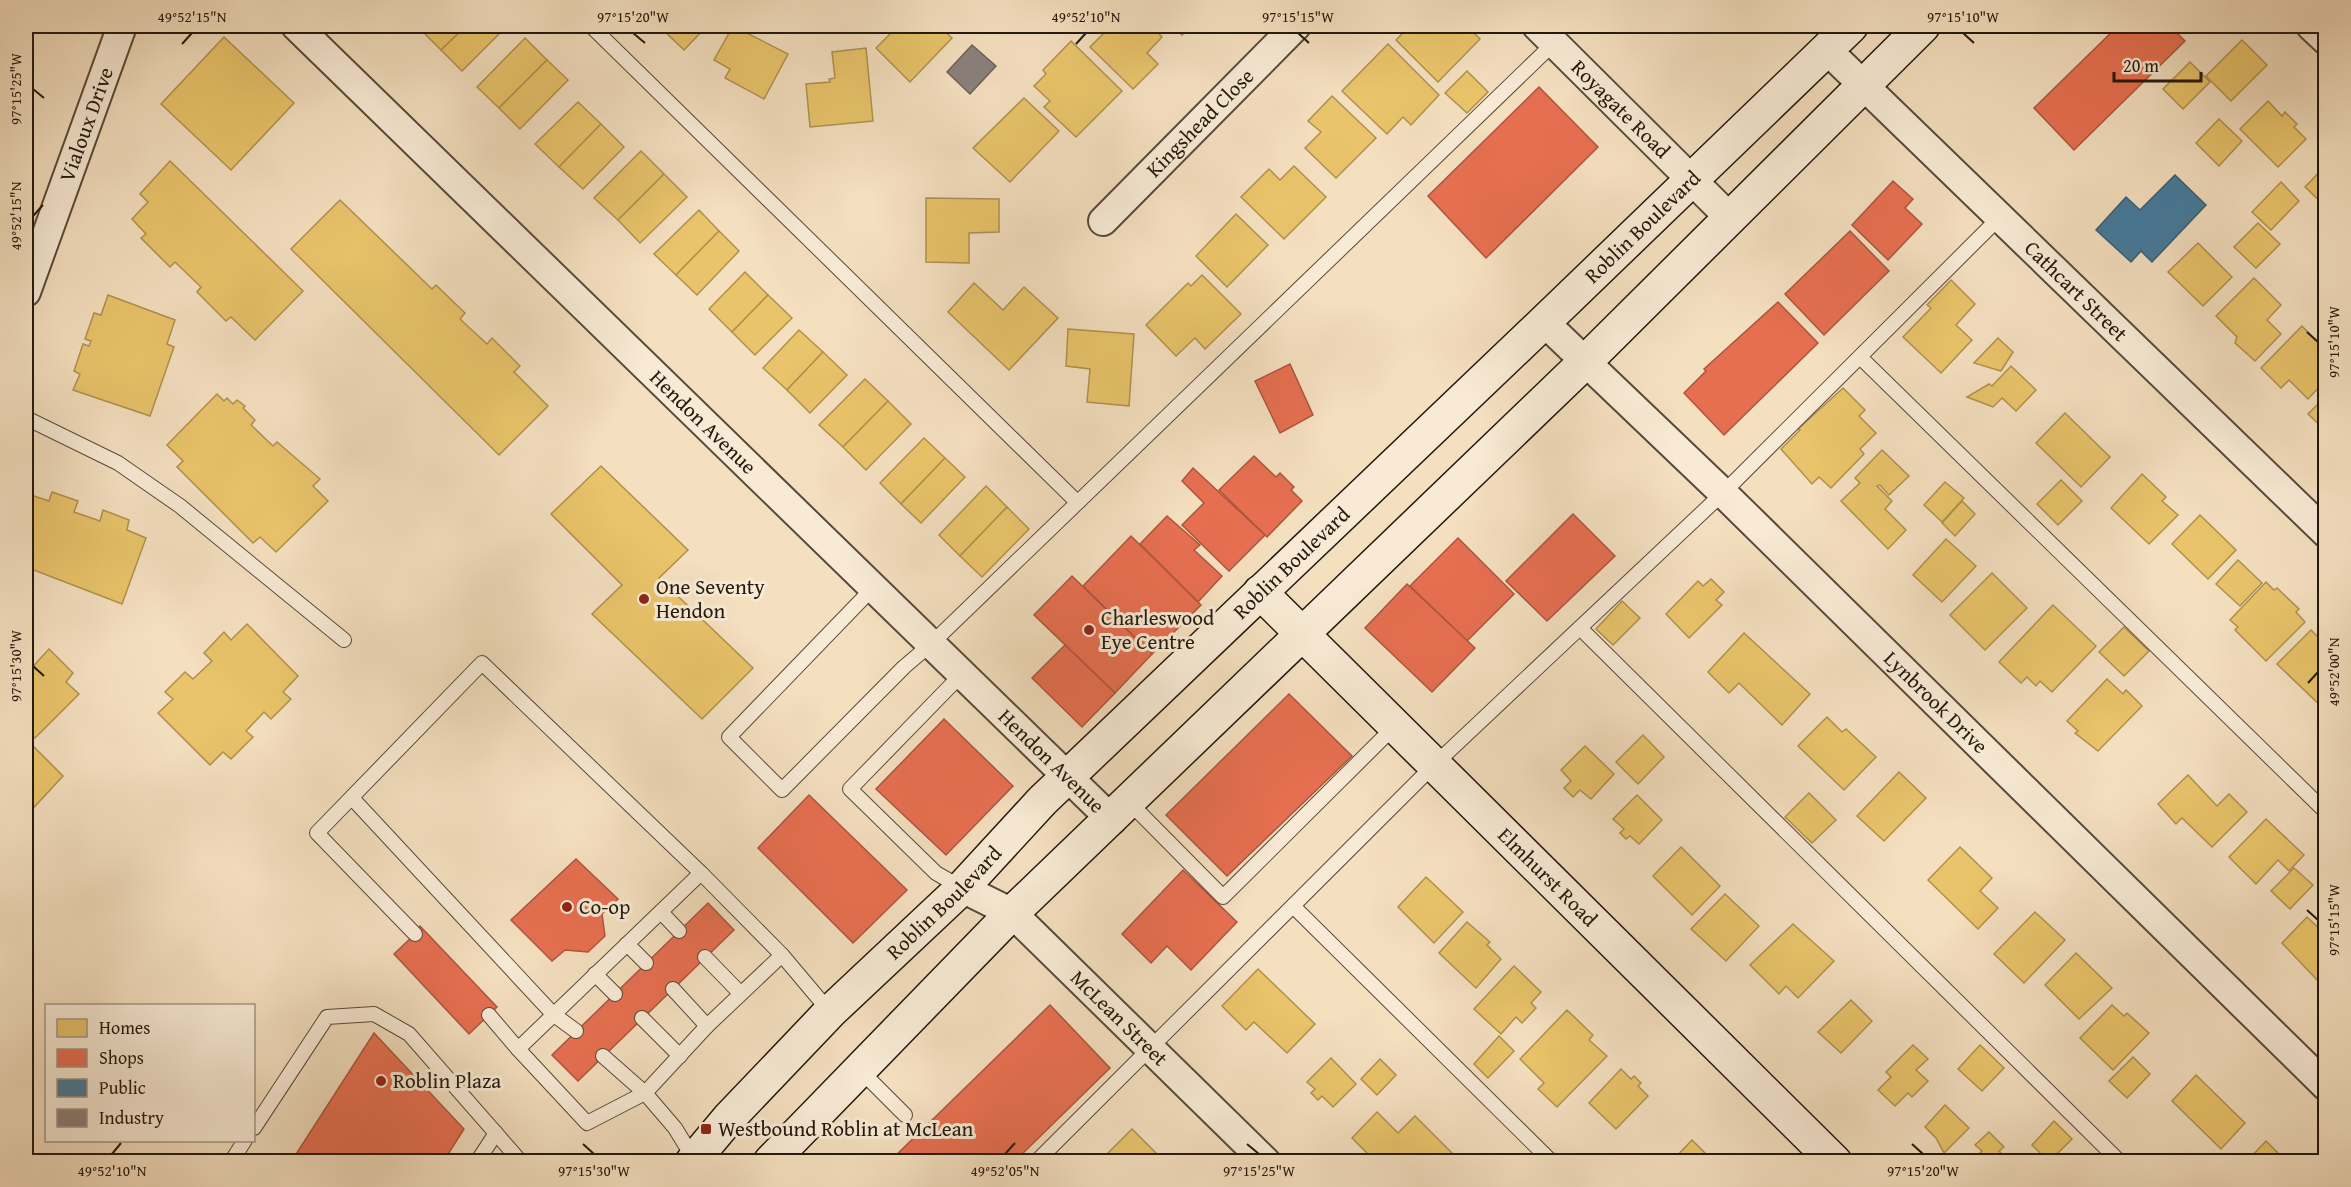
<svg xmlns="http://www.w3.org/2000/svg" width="2351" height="1187" font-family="'Gentium Book Plus',serif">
<rect width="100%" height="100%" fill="#f4dfbf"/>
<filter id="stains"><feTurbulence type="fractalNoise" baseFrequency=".00333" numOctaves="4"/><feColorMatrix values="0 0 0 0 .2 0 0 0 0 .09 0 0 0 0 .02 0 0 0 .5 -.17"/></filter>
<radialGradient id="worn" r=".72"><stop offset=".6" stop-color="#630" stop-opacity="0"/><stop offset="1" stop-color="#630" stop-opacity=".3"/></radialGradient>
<g fill="#e9c46a" stroke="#ae914e" stroke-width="1.5">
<polygon points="425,26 466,26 441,50 421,30"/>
<polygon points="466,26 506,27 462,71 441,50"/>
<polygon points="659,26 707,26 684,50"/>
<polygon points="733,26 788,54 764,99 725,78 730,69 714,60"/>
<polygon points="898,26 939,26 952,38 910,82 876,48"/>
<polygon points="1111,26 1151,26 1162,37 1147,53 1158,64 1133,89 1090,47"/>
<polygon points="1172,26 1192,26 1182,35"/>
<polygon points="1410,26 1467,26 1480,39 1438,82 1396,40"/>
<polygon points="224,37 294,103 231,170 161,104"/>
<polygon points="525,38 547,60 499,108 477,87"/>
<polygon points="2242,40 2267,65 2231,101 2206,76"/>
<polygon points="1071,41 1122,91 1076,137 1044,107 1050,101 1034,86 1046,74 1043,70"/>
<polygon points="1388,44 1439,95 1411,125 1403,117 1387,134 1342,91"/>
<polygon points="866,48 873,121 810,127 806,84 830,82 829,79 835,78 832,52"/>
<polygon points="547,60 568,80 520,129 499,108"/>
<polygon points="2190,62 2210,82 2183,109 2163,89"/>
<polygon points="1467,71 1488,92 1467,113 1445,93"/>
<polygon points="1332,96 1376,138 1336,178 1305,148 1321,132 1308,121"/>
<polygon points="1024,98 1059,131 1010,182 973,148"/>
<polygon points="2268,101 2282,116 2285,112 2297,124 2294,127 2306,139 2278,167 2240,129"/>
<polygon points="578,102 601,124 559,167 535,144"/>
<polygon points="2219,119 2242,141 2219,166 2196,143"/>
<polygon points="601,124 624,147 583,189 559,167"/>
<polygon points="641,151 664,174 618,220 594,198"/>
<polygon points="170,161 303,291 255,340 231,317 226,321 197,292 201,287 175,262 170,267 141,238 146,234 132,219 148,202 140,194"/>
<polygon points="2326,165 2326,207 2305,187"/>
<polygon points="1294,166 1326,197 1284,239 1241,197 1269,169 1280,180"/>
<polygon points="664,174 687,197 640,243 618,220"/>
<polygon points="2281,182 2299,201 2271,230 2252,212"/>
<polygon points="926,198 999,199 999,232 969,233 969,263 926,262"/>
<polygon points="340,200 432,289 436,285 465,313 460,319 487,344 492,338 520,366 514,372 548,406 499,455 291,249"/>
<polygon points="699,210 719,231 676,275 654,254"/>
<polygon points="1236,214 1268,245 1227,287 1196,256"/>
<polygon points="2258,223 2280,244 2256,268 2234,247"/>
<polygon points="719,231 739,251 697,295 676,275"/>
<polygon points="2198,243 2232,277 2203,306 2168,272"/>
<polygon points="745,272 768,295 732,332 709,309"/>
<polygon points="1202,275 1241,314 1205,349 1195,338 1176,356 1146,325 1188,283 1191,286"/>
<polygon points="2254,278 2281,305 2267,320 2281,334 2255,361 2235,343 2237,337 2216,316"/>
<polygon points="1951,280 1975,304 1956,325 1972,340 1941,373 1903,337 1931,308 1927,305"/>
<polygon points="974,283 1003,310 1024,287 1058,318 1009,370 948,312"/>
<polygon points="108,295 175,320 167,344 174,347 150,416 73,390 80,374 74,371 83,344 89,346 91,341 85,339 94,313 101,315"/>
<polygon points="768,295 792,318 755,355 732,332"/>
<polygon points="2302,326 2326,351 2326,380 2308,399 2289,380 2281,388 2261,368"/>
<polygon points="1068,329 1134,334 1129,406 1087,402 1090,369 1066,366"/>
<polygon points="799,330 823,352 787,390 763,368"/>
<polygon points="1998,338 2013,352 2001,371 1974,363"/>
<polygon points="823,352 847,375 810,413 787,390"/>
<polygon points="2011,366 2036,390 2016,411 2002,398 1993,407 1967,397 1989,384 1992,386"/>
<polygon points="865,379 888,401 843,447 819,425"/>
<polygon points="1843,388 1865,410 1859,416 1876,433 1860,449 1864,454 1831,488 1819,477 1812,484 1781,449 1800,430 1798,429"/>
<polygon points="217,394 224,401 227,398 233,404 237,400 245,406 243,408 255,420 251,425 273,446 277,442 320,479 313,486 328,501 276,552 260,537 253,543 177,467 183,461 167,445"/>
<polygon points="2326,396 2326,431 2308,414"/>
<polygon points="888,401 911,424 866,470 843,447"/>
<polygon points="2065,413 2110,457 2081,487 2036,443"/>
<polygon points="924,438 945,458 901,504 880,483"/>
<polygon points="1882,450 1909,476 1889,495 1880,485 1877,486 1892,501 1885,509 1906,530 1888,549 1841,501 1860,483 1855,478"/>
<polygon points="945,458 965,477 921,523 901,504"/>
<polygon points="601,466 688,550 659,578 753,668 702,719 592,614 622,585 551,514"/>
<polygon points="2142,474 2166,497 2162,501 2178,515 2149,544 2111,508"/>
<polygon points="2061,480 2082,501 2058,525 2037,504"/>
<polygon points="1945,482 1964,498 1942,522 1924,505"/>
<polygon points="986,486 1007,507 960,556 939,535"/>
<polygon points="52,492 78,501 74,512 100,521 103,510 129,520 127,530 146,538 122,604 26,567 26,501 28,494 49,501"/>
<polygon points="1962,501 1975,514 1955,536 1942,523"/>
<polygon points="1007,507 1029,529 982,577 960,556"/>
<polygon points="2200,515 2236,550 2208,579 2172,544"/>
<polygon points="1946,539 1976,566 1942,602 1913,575"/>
<polygon points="2238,560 2262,583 2240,606 2216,584"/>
<polygon points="1992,573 2027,608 1985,650 1950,615"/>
<polygon points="1711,579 1724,592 1716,600 1722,605 1689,638 1666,614 1698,581 1703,586"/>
<polygon points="2266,582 2274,590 2277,588 2299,609 2296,612 2305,622 2266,661 2235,630 2238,627 2230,620"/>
<polygon points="1622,601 1640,618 1613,645 1596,629"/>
<polygon points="2053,605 2096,646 2052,692 2040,681 2036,686 2027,677 2021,683 1999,662"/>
<polygon points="247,624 298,676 283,692 291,699 271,719 264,712 246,731 253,737 231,759 223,752 210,765 158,713 173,699 165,692 185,672 193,679 212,661 204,653 224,632 231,640"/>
<polygon points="2124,627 2149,651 2124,676 2099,652"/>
<polygon points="2311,630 2326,645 2326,711 2277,664"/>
<polygon points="1744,633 1810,694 1782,725 1739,683 1729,693 1708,672"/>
<polygon points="49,649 73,673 66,682 79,694 35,738 26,729 26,674"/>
<polygon points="2107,679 2123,694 2126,690 2142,706 2098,751 2075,733 2078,731 2067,721"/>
<polygon points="1827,717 1842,732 1846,729 1876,757 1844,790 1798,746"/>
<polygon points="1643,735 1664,757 1638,784 1616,762"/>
<polygon points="31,744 63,776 26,816 26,750"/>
<polygon points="1585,746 1614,774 1591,799 1580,790 1573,797 1564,788 1571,781 1561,770"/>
<polygon points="1899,772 1926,798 1884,841 1857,816"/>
<polygon points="2188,775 2217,806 2229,794 2247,812 2212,847 2182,818 2176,824 2158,804"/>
<polygon points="1809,793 1836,820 1812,843 1785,817"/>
<polygon points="1637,795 1662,820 1639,844 1630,836 1626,839 1620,833 1624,829 1613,819"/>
<polygon points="2266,819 2304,855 2289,871 2278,860 2256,884 2229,857"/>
<polygon points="1681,847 1720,886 1692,915 1653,876"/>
<polygon points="1960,847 1992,878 1980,891 1998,908 1978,929 1928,880"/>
<polygon points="2294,868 2313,885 2290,909 2271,891"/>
<polygon points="1426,877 1463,912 1434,943 1398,907"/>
<polygon points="1725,894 1759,926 1726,961 1691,929"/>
<polygon points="2035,912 2065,940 2024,983 1994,954"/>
<polygon points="2307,917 2326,935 2326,973 2318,981 2282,943"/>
<polygon points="1467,922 1490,942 1487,945 1501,959 1476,988 1439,953"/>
<polygon points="1793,924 1834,961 1798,998 1786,986 1779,994 1750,965"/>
<polygon points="2076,953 2112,988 2079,1019 2045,985"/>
<polygon points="1514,966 1541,992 1531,1003 1536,1008 1522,1023 1516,1017 1501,1034 1474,1009"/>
<polygon points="1258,969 1315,1024 1287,1053 1254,1022 1246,1030 1222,1006"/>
<polygon points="1851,1000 1872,1021 1841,1053 1818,1032"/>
<polygon points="2112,1005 2124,1016 2127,1013 2149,1033 2113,1070 2080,1038"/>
<polygon points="1567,1010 1593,1035 1589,1040 1607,1056 1557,1107 1538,1089 1544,1083 1520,1059"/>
<polygon points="1499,1036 1514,1051 1488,1078 1474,1064"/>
<polygon points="1913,1045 1928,1059 1916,1070 1928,1081 1912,1097 1908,1093 1895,1106 1878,1090 1891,1077 1886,1072"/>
<polygon points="1980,1045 2004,1068 1982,1091 1958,1069"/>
<polygon points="2133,1057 2150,1074 2127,1098 2109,1081"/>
<polygon points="1331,1058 1356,1084 1333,1107 1322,1096 1318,1100 1311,1093 1315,1089 1307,1082"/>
<polygon points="1380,1059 1396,1075 1377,1095 1361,1079"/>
<polygon points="1621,1069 1631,1079 1634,1076 1641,1083 1638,1086 1648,1096 1616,1129 1589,1103"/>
<polygon points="2196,1075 2245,1123 2221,1149 2172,1101"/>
<polygon points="1945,1105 1969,1128 1944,1153 1936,1138 1925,1127"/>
<polygon points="1377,1112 1398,1133 1415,1116 1454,1155 1448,1162 1387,1162 1383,1158 1376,1162 1352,1138"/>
<polygon points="2054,1121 2072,1139 2049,1162 2032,1145"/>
<polygon points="1132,1129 1160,1157 1155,1162 1113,1162 1106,1155"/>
<polygon points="1989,1132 2004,1147 1999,1151 2010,1162 1971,1162 1982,1151 1975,1145"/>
<polygon points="1692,1140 1714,1162 1671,1162"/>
<polygon points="2266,1141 2287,1162 2246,1162"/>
</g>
<g fill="#e76f51" stroke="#ac553d" stroke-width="1.5">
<polygon points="2118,26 2170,26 2185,41 2074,150 2034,108"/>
<polygon points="1539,87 1598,147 1486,258 1428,196"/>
<polygon points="1893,181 1913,199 1905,208 1922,224 1888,260 1852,225"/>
<polygon points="1850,231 1889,271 1824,335 1785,294"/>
<polygon points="1778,302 1818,343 1724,435 1684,393 1706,371 1704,369"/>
<polygon points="1290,364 1313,415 1280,433 1255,381"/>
<polygon points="1254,456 1276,477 1280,473 1294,487 1291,490 1302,501 1267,537 1219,490"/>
<polygon points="1193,468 1265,535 1229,571 1182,525 1204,503 1182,481"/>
<polygon points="1573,514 1615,556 1547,621 1506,581"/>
<polygon points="1167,516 1200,545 1194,550 1222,576 1198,602 1140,544"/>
<polygon points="1131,536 1201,605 1152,654 1083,586"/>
<polygon points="1458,538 1514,594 1467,641 1410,586"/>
<polygon points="1072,576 1152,654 1115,693 1034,615"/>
<polygon points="1407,584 1475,648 1432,692 1365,628"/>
<polygon points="1065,645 1115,693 1082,727 1032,678"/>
<polygon points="1289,694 1352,756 1227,876 1166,815"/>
<polygon points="944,719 1013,786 946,855 876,789"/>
<polygon points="809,795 907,890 853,943 758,848"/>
<polygon points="576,859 618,899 602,914 605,936 588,952 565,950 552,961 511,920"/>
<polygon points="1183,870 1237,922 1191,970 1167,946 1151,963 1122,934"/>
<polygon points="708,903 734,930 578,1081 552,1055"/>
<polygon points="420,926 497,1007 469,1034 394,954 415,934"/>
<polygon points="1050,1005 1110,1068 1014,1162 889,1162"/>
<polygon points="374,1033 464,1129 443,1162 291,1162"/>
</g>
<polygon fill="#457b9d" stroke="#3b5e72" stroke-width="1.5" points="2175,175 2206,205 2152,262 2141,251 2131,262 2096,230 2126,197 2140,210"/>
<polygon fill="#8a817c" stroke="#6b625b" stroke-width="1.5" points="972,45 996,66 970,94 947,72"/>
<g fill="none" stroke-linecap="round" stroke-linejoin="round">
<g stroke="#574a3a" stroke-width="16">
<g id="lane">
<polyline points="591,26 1077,502"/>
<polyline points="1860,357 2326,812"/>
<polyline points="26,418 118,463 180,506 344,640"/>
<polyline points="873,588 729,737 782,790 904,667 931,644 1554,43"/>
<polyline points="1580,628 2120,1162"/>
<polyline points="962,674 850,789 936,873 962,888"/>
<polyline points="352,798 553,1014 576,1031"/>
<polyline points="1130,803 1223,897 1394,727"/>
<polyline points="1293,906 1552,1162"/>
<polyline points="661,912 679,931"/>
<polyline points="415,934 317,833 482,663 701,873"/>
<polyline points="627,944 646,963"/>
<polyline points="705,957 740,993"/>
<polyline points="595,974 615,994"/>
<polyline points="673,989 707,1026"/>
<polyline points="489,1015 518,1049"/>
<polyline points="642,1018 680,1056"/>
<polyline points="603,1056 645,1093 587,1123 518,1049 701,873 782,955"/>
<polyline points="860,1070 905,1115"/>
<polyline points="254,1128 327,1017 374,1014 409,1034 521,1162"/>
<polyline points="694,1159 675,1128 645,1093 707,1026 782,955 830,1012"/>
<polyline points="231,1162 245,1140"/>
<polyline points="477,1162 496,1133"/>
<polyline points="1036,1162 1433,766 1723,493 2001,216"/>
</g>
</g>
<g stroke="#574a3a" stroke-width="32">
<g id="street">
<path id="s1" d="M296 26 1112 820"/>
<path id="s2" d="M1537 26 1731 219"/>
<polyline points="2311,26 2326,40"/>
<path id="s3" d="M1826 49 2326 533"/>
<path id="s4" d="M1103 221 1296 26"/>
<path id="s5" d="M26 292 122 26"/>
<path id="s6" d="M1544 322 1723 493 2326 1086"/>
<path id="s7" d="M962 888 1012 913 1266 1162"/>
</g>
</g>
<g stroke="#23190e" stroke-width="36">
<g id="secondary">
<path id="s8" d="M1260 592 1835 1162"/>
<path id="s9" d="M692 1162 728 1119 830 1012 962 888 1042 801 1544 322 1851 26"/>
<polyline points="770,1162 1012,913 1585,362 1923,26"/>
</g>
</g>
<use href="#lane" stroke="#f8ead5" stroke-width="14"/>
<use href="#street" stroke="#f8ead5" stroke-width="28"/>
<use href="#secondary" stroke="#f8ead5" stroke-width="33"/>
</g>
<path fill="none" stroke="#23190e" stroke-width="2" d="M633 33 645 43M1298 33 1309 43M1963 33 1974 43M182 44 192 33M1076 44 1086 33M33 89 44 98M33 216 43 205M2307 332 2318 342M33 666 44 676M2308 683 2318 672M2307 910 2318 920M583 1144 594 1154M1247 1144 1259 1154M1912 1144 1923 1154M112 1154 121 1143M1005 1154 1015 1143"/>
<g fill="#8f2418" stroke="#f8ead5" stroke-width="2">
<circle cx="644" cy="599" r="6"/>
<circle cx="1089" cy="630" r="6"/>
<circle cx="567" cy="907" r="6"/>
<circle cx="381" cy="1081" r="6"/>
<rect x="700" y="1123" width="12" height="12" rx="3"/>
</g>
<g text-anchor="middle" stroke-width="6" stroke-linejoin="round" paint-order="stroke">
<g font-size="21" fill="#23190e" stroke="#f8ead5">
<text dy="7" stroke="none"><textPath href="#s2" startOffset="118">Royagate Road</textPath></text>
<text dy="7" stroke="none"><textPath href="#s4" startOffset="138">Kingshead Close</textPath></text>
<text dy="7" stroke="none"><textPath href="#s5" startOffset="178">Vialoux Drive</textPath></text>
<text dy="7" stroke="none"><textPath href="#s9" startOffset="1334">Roblin Boulevard</textPath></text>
<text dy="7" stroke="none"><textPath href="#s3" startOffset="348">Cathcart Street</textPath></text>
<text dy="7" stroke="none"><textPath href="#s1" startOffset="568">Hendon Avenue</textPath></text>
<text dy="7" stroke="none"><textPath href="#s9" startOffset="848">Roblin Boulevard</textPath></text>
<text dy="7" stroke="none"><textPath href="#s6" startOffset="546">Lynbrook Drive</textPath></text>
<text dy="7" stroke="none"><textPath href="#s1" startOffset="1054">Hendon Avenue</textPath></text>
<text dy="7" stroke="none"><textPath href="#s8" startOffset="405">Elmhurst Road</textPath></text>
<text dy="7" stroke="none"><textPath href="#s9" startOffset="362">Roblin Boulevard</textPath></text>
<text dy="7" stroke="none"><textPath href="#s7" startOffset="206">McLean Street</textPath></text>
</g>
<g font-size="21" fill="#23190e" stroke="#f8ead5" text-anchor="start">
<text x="656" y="594">One Seventy<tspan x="656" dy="24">Hendon</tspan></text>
<text x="1101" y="625">Charleswood<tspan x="1101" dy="24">Eye Centre</tspan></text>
<text x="579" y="914">Co-op</text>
<text x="393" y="1088">Roblin Plaza</text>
<text x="718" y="1136">Westbound Roblin at McLean</text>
</g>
</g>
<rect width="2351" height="1187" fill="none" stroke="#f4dfbf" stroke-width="66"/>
<rect x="45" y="1004" width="210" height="138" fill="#f8ead5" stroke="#a39685" stroke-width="1.5"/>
<rect x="57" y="1019" width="30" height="18" fill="#e9c46a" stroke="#a39685" stroke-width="1.5"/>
<text x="99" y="1034" font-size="18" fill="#23190e">Homes</text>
<rect x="57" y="1049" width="30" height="18" fill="#e76f51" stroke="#a39685" stroke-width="1.5"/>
<text x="99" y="1064" font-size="18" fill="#23190e">Shops</text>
<rect x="57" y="1079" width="30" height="18" fill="#457b9d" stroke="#a39685" stroke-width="1.5"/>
<text x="99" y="1094" font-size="18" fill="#23190e">Public</text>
<rect x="57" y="1109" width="30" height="18" fill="#8a817c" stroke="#a39685" stroke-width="1.5"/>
<text x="99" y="1124" font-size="18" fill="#23190e">Industry</text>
<path d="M2114 72v9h87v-9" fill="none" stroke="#23190e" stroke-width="3"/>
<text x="2123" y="72" font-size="18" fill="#23190e" stroke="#f8ead5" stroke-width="4.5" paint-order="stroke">20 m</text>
<rect x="33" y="33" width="2285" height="1121" fill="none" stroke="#23190e" stroke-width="2"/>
<g font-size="15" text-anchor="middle" fill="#23190e">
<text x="192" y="22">49°52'15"N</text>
<text x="633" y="22">97°15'20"W</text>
<text x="1086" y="22">49°52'10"N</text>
<text x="1298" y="22">97°15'15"W</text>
<text x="1963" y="22">97°15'10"W</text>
<text transform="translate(16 89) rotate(-90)" y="5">97°15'25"W</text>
<text transform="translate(16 216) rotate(-90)" y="5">49°52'15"N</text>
<text transform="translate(2334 342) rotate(-90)" y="5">97°15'10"W</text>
<text transform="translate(16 666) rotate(-90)" y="5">97°15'30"W</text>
<text transform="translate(2334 672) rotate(-90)" y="5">49°52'00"N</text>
<text transform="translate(2334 920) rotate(-90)" y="5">97°15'15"W</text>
<text x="112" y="1176">49°52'10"N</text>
<text x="594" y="1176">97°15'30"W</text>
<text x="1005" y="1176">49°52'05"N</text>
<text x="1259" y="1176">97°15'25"W</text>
<text x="1923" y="1176">97°15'20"W</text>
</g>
<rect width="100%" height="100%" filter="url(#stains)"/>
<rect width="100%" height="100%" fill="url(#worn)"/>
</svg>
